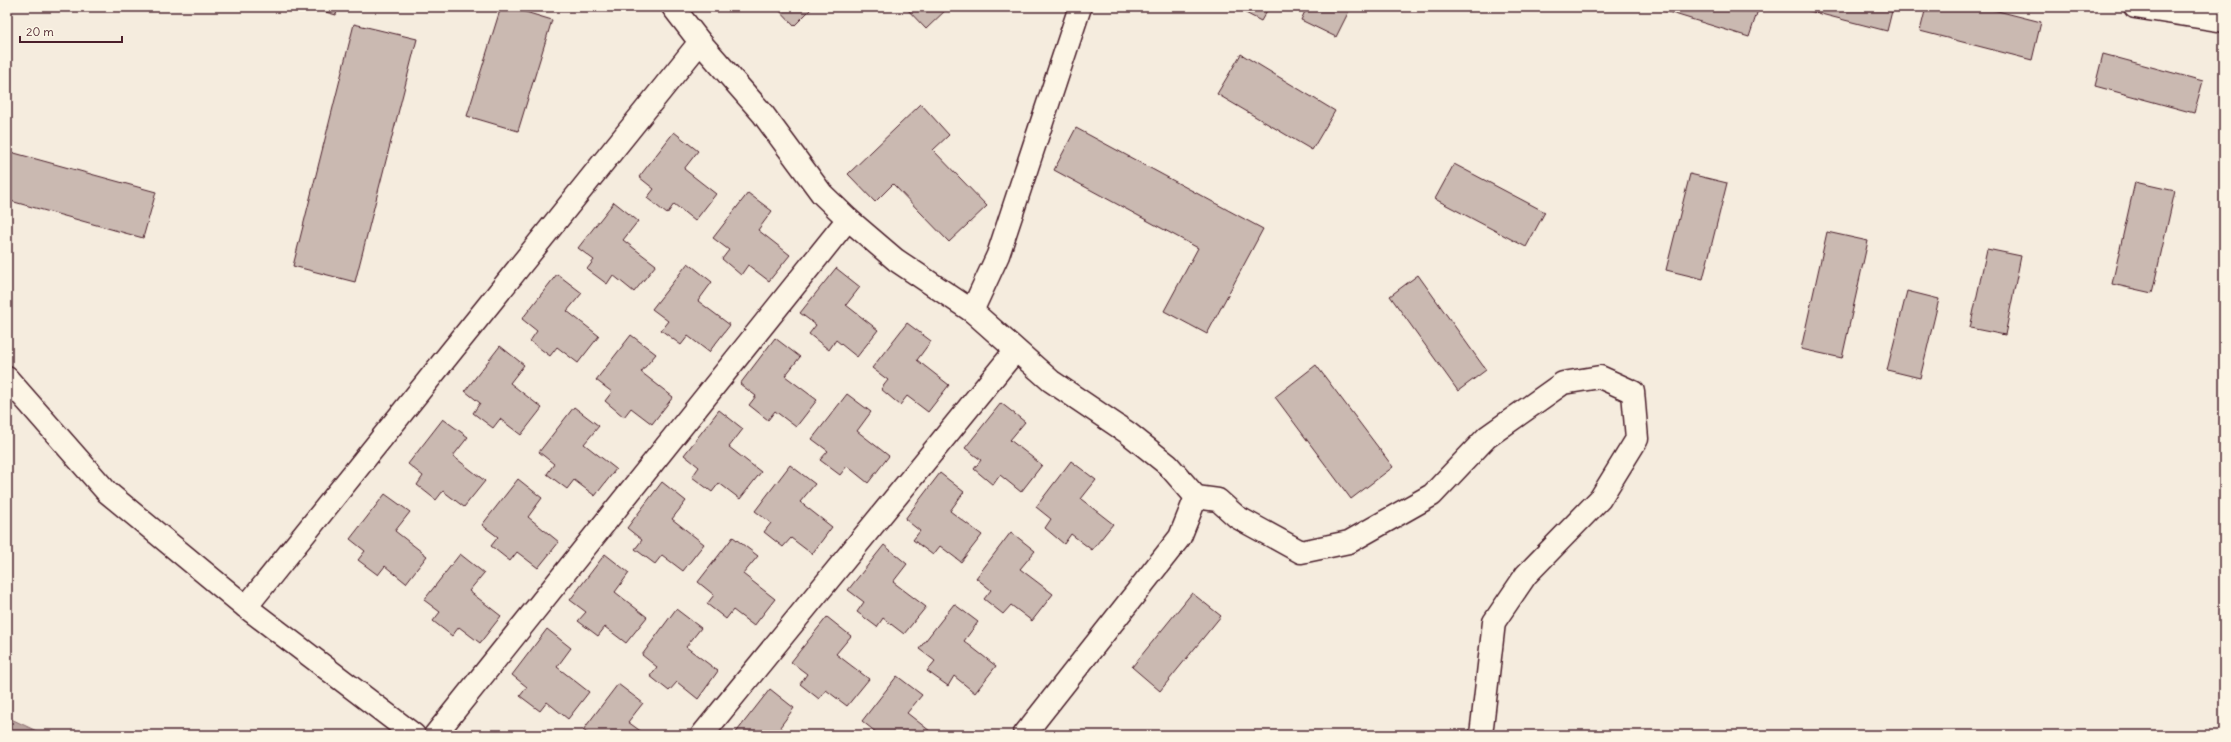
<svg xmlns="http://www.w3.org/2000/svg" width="2231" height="742" font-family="Delius,sans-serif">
<rect width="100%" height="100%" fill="#f5ecde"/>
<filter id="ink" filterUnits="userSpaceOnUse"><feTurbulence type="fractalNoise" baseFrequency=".025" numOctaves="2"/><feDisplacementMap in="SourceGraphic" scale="8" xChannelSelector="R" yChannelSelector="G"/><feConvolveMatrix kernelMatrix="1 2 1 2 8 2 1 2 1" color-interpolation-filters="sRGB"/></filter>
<g filter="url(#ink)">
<polygon fill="#b8a39e" stroke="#8c6e70" points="7,717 45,735 7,735"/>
<g fill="#cab9b1" stroke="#4a1f2b">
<polygon points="308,7 338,7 336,15"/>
<polygon points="501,7 509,7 552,20 518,131 467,116"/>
<polygon points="776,7 813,7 794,26"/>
<polygon points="905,7 949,7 926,29"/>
<polygon points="1234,7 1269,7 1261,21"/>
<polygon points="1307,7 1351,7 1336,37 1301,20"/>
<polygon points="1652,7 1759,7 1749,37"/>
<polygon points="1794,7 1893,7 1887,31"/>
<polygon points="1926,7 1982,7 2041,22 2032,60 1920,31"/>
<polygon points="354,24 417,39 355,282 293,266"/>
<polygon points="1241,54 1335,111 1312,150 1217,94"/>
<polygon points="2103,54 2203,81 2194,113 2095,86"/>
<polygon points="921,104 949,135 933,150 987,206 949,242 893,184 875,202 848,174"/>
<polygon points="1076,128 1263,229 1207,334 1164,311 1198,248 1054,170"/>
<polygon points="674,132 698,151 684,169 716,194 695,221 674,204 667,214 647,198 654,189 639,177"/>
<polygon points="7,151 156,192 143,238 7,200"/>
<polygon points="1454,164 1545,212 1526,247 1435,199"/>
<polygon points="1690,174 1727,183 1703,279 1666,270"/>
<polygon points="2135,182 2175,191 2152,293 2112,284"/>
<polygon points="748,193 772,211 758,230 790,255 769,281 748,265 741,275 722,259 729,250 713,238"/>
<polygon points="614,202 638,221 623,240 656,265 634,292 613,275 607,284 587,269 594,260 578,248"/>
<polygon points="1827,232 1868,241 1842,358 1801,349"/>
<polygon points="1987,249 2021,256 2005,335 1970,328"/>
<polygon points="688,263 712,282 698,301 730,325 709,352 688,336 681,345 661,330 668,321 652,309"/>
<polygon points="836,268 860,287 846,305 878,330 857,357 836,340 829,350 809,334 816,325 800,313"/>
<polygon points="557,274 582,293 567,311 599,336 578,363 557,347 550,356 530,341 537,331 522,319"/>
<polygon points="1418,275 1486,370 1458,391 1390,296"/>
<polygon points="1907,291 1939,299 1920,378 1887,370"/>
<polygon points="907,323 931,341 917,360 949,385 928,412 907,396 900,405 881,389 888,380 872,368"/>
<polygon points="631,335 656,354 641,372 673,397 652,424 631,408 624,417 605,401 612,392 596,380"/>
<polygon points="775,338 800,357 785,376 817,400 796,427 775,411 768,420 749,405 756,396 740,384"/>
<polygon points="500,346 524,365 510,383 542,408 521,435 500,419 493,428 473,413 480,403 465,391"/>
<polygon points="1316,365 1393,467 1351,499 1275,397"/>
<polygon points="847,394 871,412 857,431 889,456 868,483 847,466 840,475 820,460 828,451 812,439"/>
<polygon points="1001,403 1025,422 1010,440 1042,465 1021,492 1000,475 993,485 974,469 981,460 965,448"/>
<polygon points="574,407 599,426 584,444 616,469 595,496 574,480 567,489 547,474 554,464 539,452"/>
<polygon points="719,410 743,429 729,447 761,472 740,499 719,483 712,492 692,477 699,467 684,455"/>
<polygon points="443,419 468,437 453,456 485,481 464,507 443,491 436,500 417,485 423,476 408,464"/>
<polygon points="1071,461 1096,480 1081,499 1113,524 1092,550 1071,534 1064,544 1045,528 1051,519 1036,507"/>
<polygon points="790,465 815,484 800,502 832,527 812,554 791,538 783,547 764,532 771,523 755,511"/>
<polygon points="940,473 964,492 950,511 982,535 961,562 940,546 933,555 913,540 920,531 905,519"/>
<polygon points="518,479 542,498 528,517 559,542 538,568 517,552 510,561 491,546 498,537 482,525"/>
<polygon points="662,482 686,501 672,519 704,544 683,571 662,555 655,564 635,549 642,540 627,528"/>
<polygon points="385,494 410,512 395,531 427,556 406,583 385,566 378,575 358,560 365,551 350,539"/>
<polygon points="1011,532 1035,551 1020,569 1053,594 1032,621 1011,605 1003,614 984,599 991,590 976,578"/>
<polygon points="733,537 758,556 743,574 775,599 754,626 733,610 726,619 707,604 714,595 698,582"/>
<polygon points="884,545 907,564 893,582 926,607 904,634 883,618 877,627 857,612 864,602 848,590"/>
<polygon points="460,554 484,573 469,591 501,616 480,643 459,627 452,636 433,621 440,612 424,600"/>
<polygon points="605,554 629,573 615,592 647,617 626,643 605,627 598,636 578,621 586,612 570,600"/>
<polygon points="1192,593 1221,616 1160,691 1132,667"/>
<polygon points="954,604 978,622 964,641 996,666 975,693 954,676 948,686 927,671 935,661 919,649"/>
<polygon points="676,609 701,628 686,647 718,671 698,699 677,682 669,691 650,676 657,667 642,655"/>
<polygon points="827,617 851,636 836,654 869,679 847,706 826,690 819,699 800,684 807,674 791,662"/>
<polygon points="547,629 571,648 557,667 589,692 568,719 547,702 540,711 520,696 527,687 512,675"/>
<polygon points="897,676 922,695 907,713 935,735 876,735 877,733 862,721"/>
<polygon points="618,684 643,703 628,722 646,735 590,735 583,730"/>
<polygon points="770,689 794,708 780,727 790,735 734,735"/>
</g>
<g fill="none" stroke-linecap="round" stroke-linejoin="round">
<g stroke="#4a1f2b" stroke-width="25">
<g id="minor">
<polyline points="673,7 700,42 763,114 822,194 848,219 896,260 972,311 1051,381 1128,433 1168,465 1196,497 1180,537 1024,735"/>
<polyline points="2135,7 2224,21"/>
<polyline points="972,311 998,255 1080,7"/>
<polyline points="7,378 107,492 246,607 414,735"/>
<polyline points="1196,497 1218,500 1237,517 1301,552 1349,542 1432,495 1487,437 1563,383 1600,377 1633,392 1637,439 1600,499 1526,575 1494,622 1481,735"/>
<polyline points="246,607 700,42"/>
<polyline points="435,735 848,219"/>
<polyline points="702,735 1015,351"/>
</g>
</g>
<use href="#minor" stroke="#fcf5e5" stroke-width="22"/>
</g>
</g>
<rect width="2231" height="742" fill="none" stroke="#fcf5e5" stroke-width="24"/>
<rect x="12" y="12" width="2207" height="718" fill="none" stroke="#4a1f2b" stroke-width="1.5" filter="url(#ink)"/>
<path d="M20 36v6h102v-6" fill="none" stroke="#4a1f2b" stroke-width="2"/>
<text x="26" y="36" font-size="12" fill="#4a1f2b" stroke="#fcf5e5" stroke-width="3" paint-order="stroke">20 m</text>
</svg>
